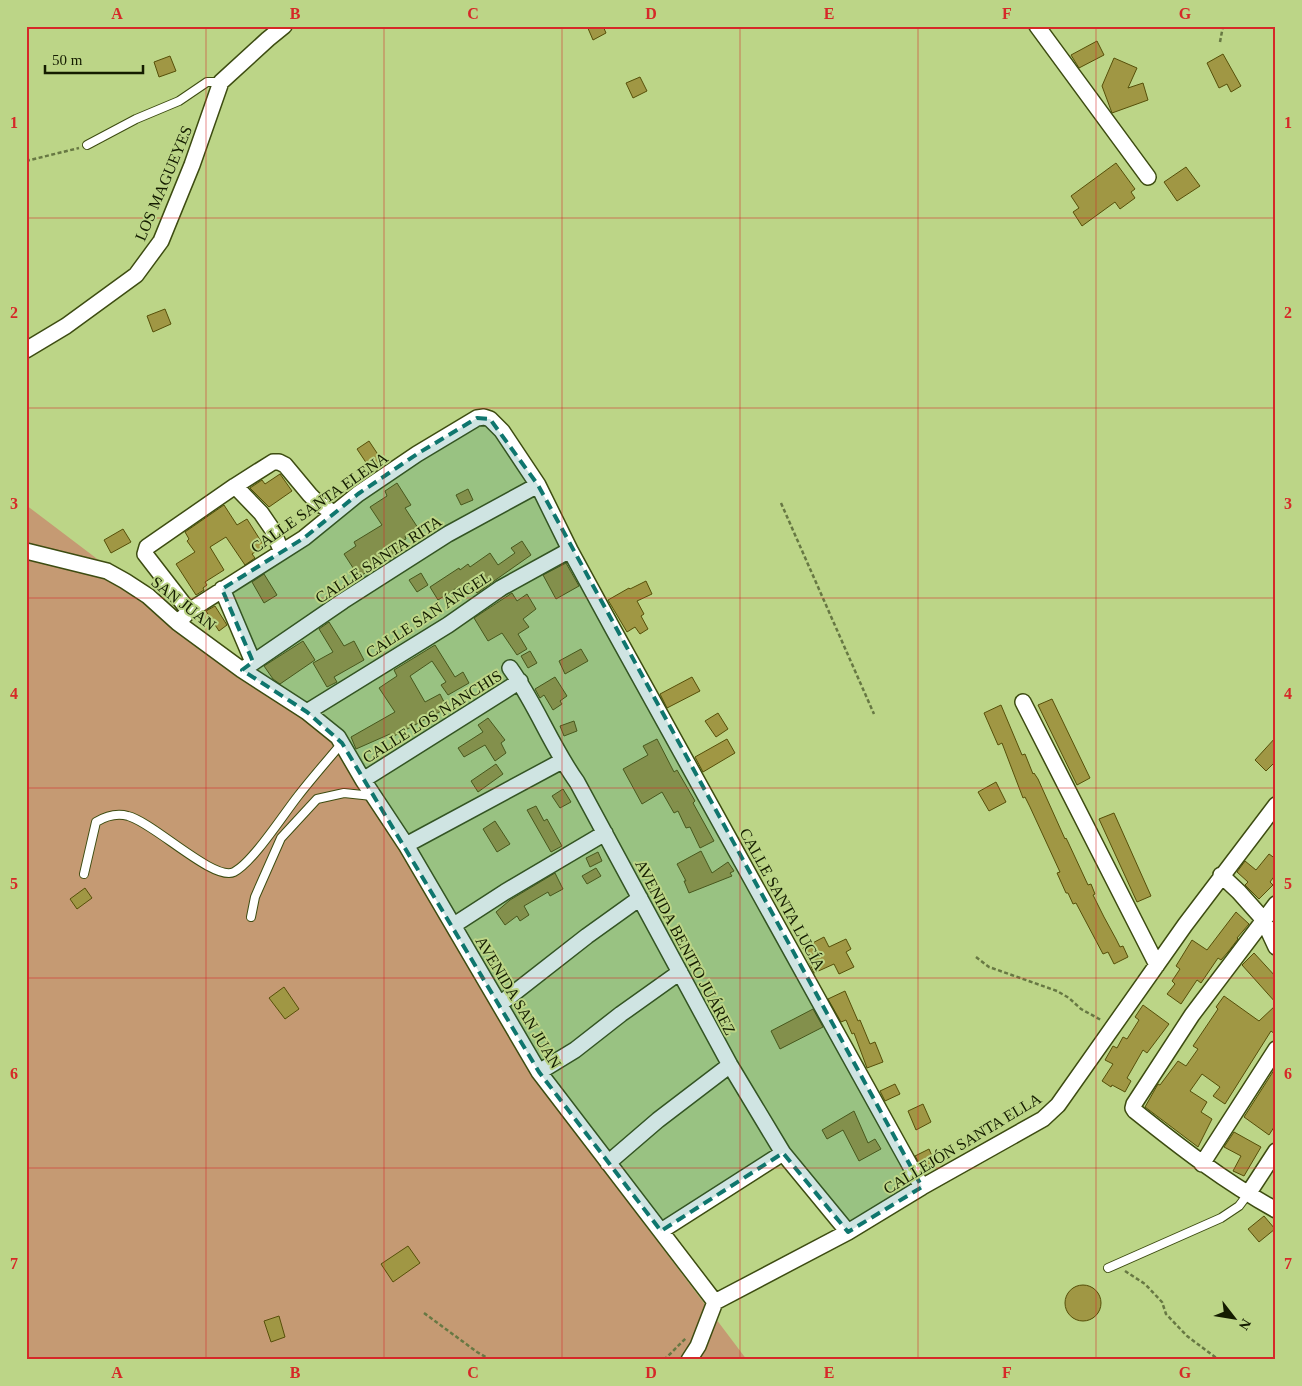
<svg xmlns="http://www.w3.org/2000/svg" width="1302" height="1386" font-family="Georgia,serif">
	<rect width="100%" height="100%" fill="#bcd587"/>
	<path fill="#c59a73" d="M26 505 323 730 599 1164 747 1360H26Z"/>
	<path fill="#a09744" stroke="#564f09" d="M587 26H603L606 33 593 40Z
		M1097 41 1104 55 1079 68 1071 55Z
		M1223 54 1241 86 1231 92 1227 84 1219 88 1207 63Z
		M170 56 176 71 159 77 154 62Z
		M1114 58 1137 68 1128 88 1143 83 1148 100 1112 113 1102 86Z
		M640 77 647 91 633 98 626 83Z
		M1116 163 1135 189 1131 192 1135 198 1120 209 1115 202 1082 226 1073 212 1079 208 1071 196Z
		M1186 167 1200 186 1177 201 1164 182Z
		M165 309 171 324 153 332 147 316Z
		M369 441 383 462 371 470 357 449Z
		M280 474 292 491 269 507 250 488 262 480 265 484Z
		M397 483 411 505 405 508 418 528 405 536 406 539 397 544 402 552 390 559 389 558 359 577 344 554 356 546 354 542 382 525 370 507 387 496 385 491Z
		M468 489 473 500 461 505 456 495Z
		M224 505 237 525 247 519 264 546 252 554 255 558 245 565 226 537 210 547 224 570 205 582 207 585 203 588 204 590 196 595 176 564 195 552 187 541 189 539 185 532Z
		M123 529 131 542 111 553 104 540Z
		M522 541 531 555 477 593 471 584 461 590 458 587 438 600 430 587 459 568 460 570 468 564 470 567 490 553 498 565 515 553 511 548Z
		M566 563 579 586 556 599 543 575Z
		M421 573 428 585 417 592 409 580Z
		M264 574 277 595 264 603 252 582Z
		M646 581 652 594 637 601 644 614 641 616 648 629 640 634 635 627 627 632 608 600 629 588 630 589Z
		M512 593 517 601 527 594 536 609 523 619 529 627 518 634 527 649 517 655 502 633 488 641 474 618Z
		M215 606 227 625 219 631 206 611Z
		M329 622 344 646 354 641 364 660 334 677 337 682 327 687 313 663 333 652 319 629Z
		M303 641 315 660 280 684 273 679 264 666Z
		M435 645 455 677 463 672 469 683 448 695 441 685 446 682 432 661 410 676 425 702 440 694 447 708 392 737 390 734 356 749 351 737 395 712 379 688 397 676 394 670Z
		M581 649 588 661 565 674 559 661Z
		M530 651 537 663 528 668 521 656Z
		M555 677 567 696 560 701 562 704 553 710 544 695 540 698 535 689Z
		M692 677 700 691 667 708 660 694Z
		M1052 699 1090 778 1077 785 1038 705Z
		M1001 705 1022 755 1025 754 1033 774 1034 773 1038 779 1065 839 1066 838 1068 842 1088 885 1091 884 1095 894 1093 895 1104 917 1116 939 1120 947 1123 946 1128 957 1114 964 1108 952 1103 954 1076 903 1073 904 1068 893H1066L1057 873 1060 872 1030 807 1025 797 1023 798 1002 743 998 745 984 713Z
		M718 713 728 729 716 737 705 721Z
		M488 718 505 740 501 743 506 753 495 761 485 745 464 757 458 748 483 732 478 725Z
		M574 721 577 731 564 736 560 726Z
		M1276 737V761L1266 771 1255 760Z
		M657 739 674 772 677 770 695 801 693 803 714 841 700 848 690 827 686 828 678 811 674 813 662 792 642 804 623 769 648 755 643 746Z
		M727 739 735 753 703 772 695 757Z
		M496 764 503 774 478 792 471 781Z
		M996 782 1006 802 989 811 978 792Z
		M563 789 571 802 560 808 552 796Z
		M536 806 544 821 547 819 562 846 551 852 527 810Z
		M1114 813 1151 896 1137 902 1099 819Z
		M495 821 510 844 497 852 483 829Z
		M701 851 712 873 728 862 734 871 730 873 732 876 689 893 684 881H686L677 864Z
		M598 852 602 861 590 867 586 858Z
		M1269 854 1276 859V874L1270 882 1273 885 1259 899 1245 885 1248 882 1237 872 1245 861 1256 870Z
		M596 868 601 876 587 884 582 876Z
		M555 873 563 889 550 896 548 892 524 906 529 915 520 921 517 916 505 925 496 912 510 900Z
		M85 888 92 898 77 909 70 899Z
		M1236 912 1249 924 1237 938 1238 939 1228 952 1221 960 1218 958 1201 983 1197 980 1181 1004 1167 994 1175 984 1172 981 1180 969 1176 966 1192 940 1207 950Z
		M824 937 829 947 846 939 851 949 846 952 854 967 839 974 834 964 814 973 803 948Z
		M1254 953 1276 977V1003L1242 965Z
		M284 987 299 1009 285 1019 269 998Z
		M845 991 858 1021 860 1020 870 1044 875 1042 883 1062 867 1068 854 1033 852 1034 846 1020 841 1022 828 999Z
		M1224 996 1259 1021 1276 1005V1035L1271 1031 1225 1104 1213 1096 1220 1087 1202 1074 1190 1091 1207 1102 1201 1112 1212 1119 1198 1147 1145 1107 1158 1084 1160 1085 1178 1061 1186 1066 1198 1049 1193 1046 1218 1009 1216 1007Z
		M1143 1005 1169 1024 1147 1053 1143 1050 1127 1078 1131 1081 1125 1092 1112 1085 1111 1087 1102 1081 1113 1064 1105 1060 1113 1046 1117 1048 1123 1037 1127 1039 1139 1020 1135 1017Z
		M813 1009 823 1027 780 1049 771 1031Z
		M1276 1067V1124L1269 1135 1244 1117Z
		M895 1084 900 1094 885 1101 880 1091Z
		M923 1104 931 1122 916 1130 908 1111Z
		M854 1111 868 1143 875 1139 881 1149 859 1161 843 1130 827 1139 822 1130Z
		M1234 1132 1261 1147 1244 1176 1233 1171 1241 1156 1224 1147Z
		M929 1149 935 1163 923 1169 915 1156Z
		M1264 1216 1275 1229 1259 1242 1248 1229Z
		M408 1246 420 1263 393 1282 381 1264Z
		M1065 1303a18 18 0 1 1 36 0a18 18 0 1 1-36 0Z
		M279 1316 285 1337 271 1342 264 1321Z"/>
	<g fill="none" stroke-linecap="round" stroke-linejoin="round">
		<defs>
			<path id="lane" d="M87 145 136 119 179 101 207 82H221
				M84 874 96 822C106 816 117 813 128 816 153 822 214 882 234 872 253 862 283 815 298 796 312 778 327 761 342 743
				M251 917 255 897 281 838 317 799 344 793 372 796
				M1108 1268 1221 1218 1239 1206 1248 1194"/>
			<path id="street" d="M1037 26 1148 177
				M26 350 66 326 136 275 161 241 192 165 221 82 268 39 284 26
				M235 486 261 513 272 529 282 552
				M26 551 107 571 125 581 148 596 178 623 242 670 307 712 338 737 363 780 406 845 539 1072 715 1302
				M222 589 253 662
				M189 611 145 554 147 547 235 486 273 462H279L285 465 310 495 318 503 334 513
				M178 623 189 611 304 538 358 494 417 454 477 418 484 417 490 419 502 431 538 485 570 550 613 629 922 1187
				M510 668C536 704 551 746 577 782L730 1065 783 1153 848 1232
				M242 670 343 601 448 534 538 485
				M1023 702 1157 965
				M307 712 448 625 501 588 570 550
				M363 780 520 681
				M406 845 562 761
				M1221 875 1239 892 1263 919 1276 947
				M1276 904 1192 1015 1134 1104 1133 1108 1135 1111C1180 1147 1225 1182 1276 1210
				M454 925 505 892 605 833
				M500 1004 587 936 640 898
				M539 1072 575 1050 621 1014 680 972
				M608 1163 658 1120 730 1065
				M1202 1164 1276 1049
				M1248 1194 1276 1151
				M661 1231 783 1153
				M715 1302 848 1232 922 1187 1043 1119 1058 1105 1185 925 1276 805
				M689 1360 698 1346 715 1302"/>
		</defs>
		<use href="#lane" stroke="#3d4c11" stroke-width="10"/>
		<use href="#street" stroke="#3d4c11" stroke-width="18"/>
		<path stroke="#677843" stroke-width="2.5" stroke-dasharray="4 2.5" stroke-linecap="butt" d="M1220 42 1223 26
			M26 161 79 148
			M781 503 874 714
			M976 957 989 967 1057 991 1069 998 1081 1009 1101 1020
			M1125 1271 1145 1284 1162 1302 1166 1314 1187 1336 1219 1360
			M424 1313 477 1352 491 1360
			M664 1360 686 1338"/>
		<use href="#lane" stroke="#fff" stroke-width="8"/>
		<use href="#street" stroke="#fff" stroke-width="15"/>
	</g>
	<path fill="#0f766e" fill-opacity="0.2" stroke="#0f766e" stroke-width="4" stroke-dasharray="10 6" stroke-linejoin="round" d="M477 418 490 419 538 485 922 1187 848 1232 783 1153 661 1231 539 1072 342 743 307 712 242 670 253 662 222 589 304 538 358 494 417 454Z"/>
	<path fill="none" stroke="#d62828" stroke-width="1" stroke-opacity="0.55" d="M206 26V1360M384 26V1360M562 26V1360M740 26V1360M918 26V1360M1096 26V1360M26 218H1276M26 408H1276M26 598H1276M26 788H1276M26 978H1276M26 1168H1276"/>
	<g text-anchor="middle" stroke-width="4" stroke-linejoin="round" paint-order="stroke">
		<g font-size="16" fill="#141c00" stroke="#bcd587">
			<text transform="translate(163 183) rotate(-67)" y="6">LOS MAGUEYES</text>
			<text transform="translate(319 502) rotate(-35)" y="6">CALLE SANTA ELENA</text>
			<text transform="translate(378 559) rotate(-33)" y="6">CALLE SANTA RITA</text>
			<text transform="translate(184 603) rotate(38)" y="6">SAN JUAN</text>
			<text transform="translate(428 614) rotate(-33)" y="6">CALLE SAN ÁNGEL</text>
			<text transform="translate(432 716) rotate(-32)" y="6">CALLE LOS NANCHIS</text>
			<text transform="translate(783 899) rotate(61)" y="6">CALLE SANTA LUCÍA</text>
			<text transform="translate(686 947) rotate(62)" y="6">AVENIDA BENITO JUÁREZ</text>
			<text transform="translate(519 1002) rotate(59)" y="6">AVENIDA SAN JUAN</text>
			<text transform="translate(962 1143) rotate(-31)" y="6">CALLEJÓN SANTA ELLA</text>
		</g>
	</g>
	<rect width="1302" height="1386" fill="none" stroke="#bcd587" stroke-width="55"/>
	<g transform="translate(1234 1318) rotate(121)" stroke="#bcd587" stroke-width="4" paint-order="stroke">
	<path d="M0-4L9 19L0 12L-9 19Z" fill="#141c00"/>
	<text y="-8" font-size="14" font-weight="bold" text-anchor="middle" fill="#141c00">N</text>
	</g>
	<path d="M45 65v8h98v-8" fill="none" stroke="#141c00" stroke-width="2.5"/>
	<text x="52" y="65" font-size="15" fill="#141c00" stroke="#bcd587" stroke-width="4" paint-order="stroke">50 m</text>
	<rect x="28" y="28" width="1246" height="1330" fill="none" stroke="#d62828" stroke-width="2"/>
	<g font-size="16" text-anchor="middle" font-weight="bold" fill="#d62828">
		<text x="117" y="19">A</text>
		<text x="295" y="19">B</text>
		<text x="473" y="19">C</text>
		<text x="651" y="19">D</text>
		<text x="829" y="19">E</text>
		<text x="1007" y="19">F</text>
		<text x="1185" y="19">G</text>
		<text x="14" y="128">1</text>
		<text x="1288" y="128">1</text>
		<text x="14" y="318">2</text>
		<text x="1288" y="318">2</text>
		<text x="14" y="509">3</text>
		<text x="1288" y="509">3</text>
		<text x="14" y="699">4</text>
		<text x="1288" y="699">4</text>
		<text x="14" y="889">5</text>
		<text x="1288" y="889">5</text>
		<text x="14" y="1079">6</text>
		<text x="1288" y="1079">6</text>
		<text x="14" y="1269">7</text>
		<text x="1288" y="1269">7</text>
		<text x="117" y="1378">A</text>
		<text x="295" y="1378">B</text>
		<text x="473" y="1378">C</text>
		<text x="651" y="1378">D</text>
		<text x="829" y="1378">E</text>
		<text x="1007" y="1378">F</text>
		<text x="1185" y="1378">G</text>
	</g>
</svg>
